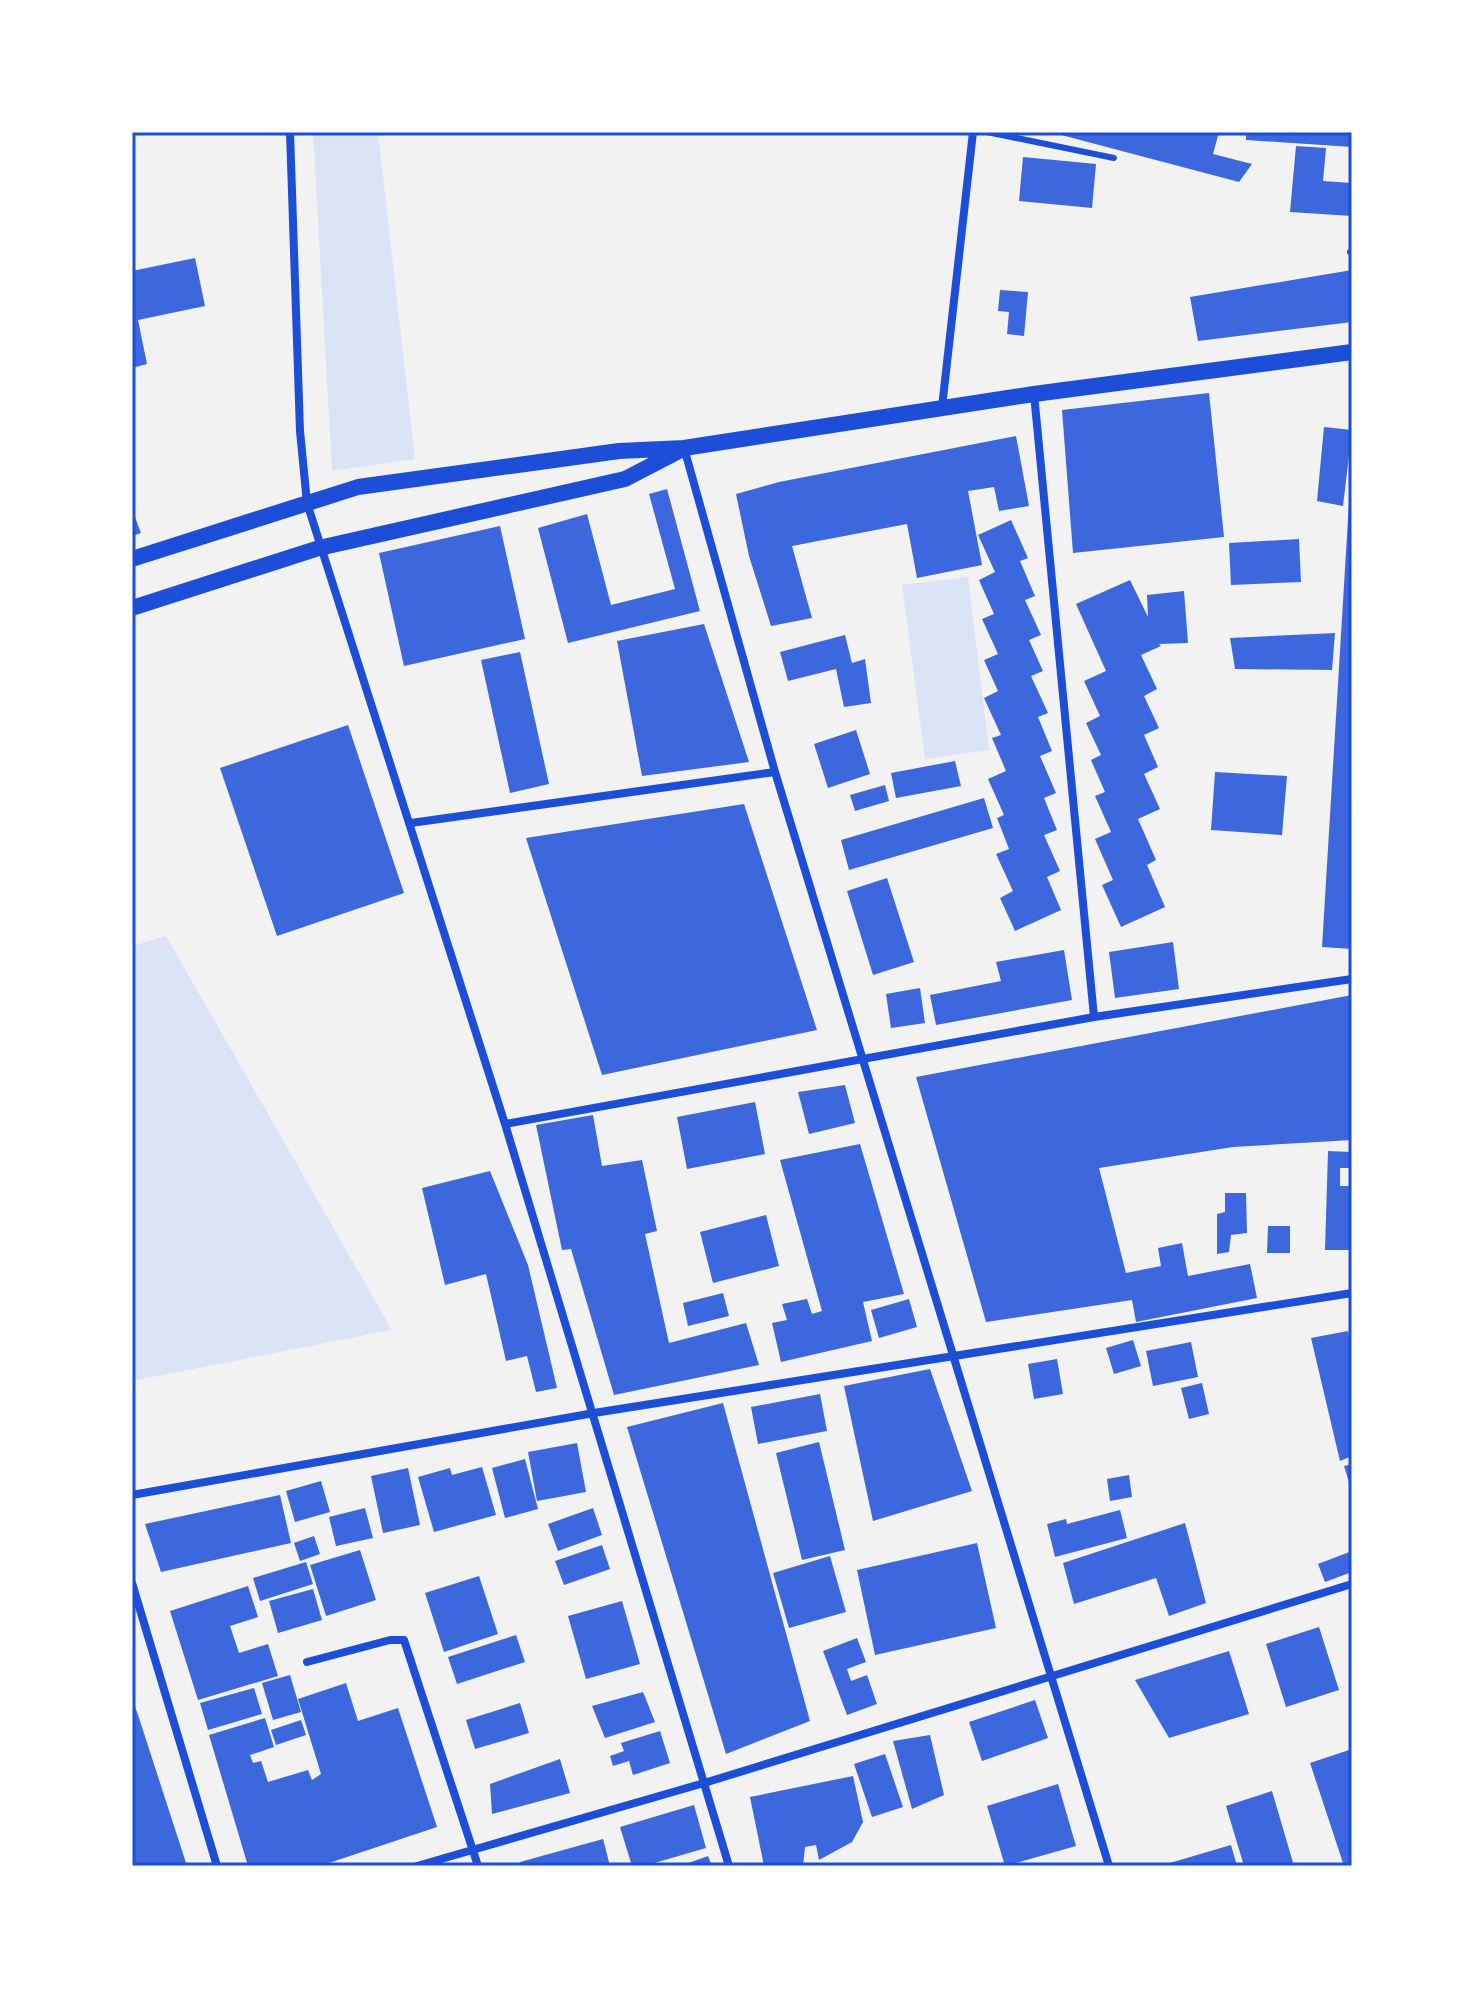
<svg xmlns="http://www.w3.org/2000/svg" width="1484" height="1998" font-family="'PT Sans',sans-serif">
	<rect width="100%" height="100%" fill="#f2f2f2"/>
	<path fill="#dbe4f7" d="M313 132H378L415 459 332 471Z
		M968 577 989 750 925 759 902 585Z
		M166 936 392 1330 132 1381V946Z"/>
	<path fill="#3d67dc" d="M1050 132H1219L1213 154 1252 164 1239 182Z
		M1246 132H1352V147L1246 140Z
		M1296 146 1326 148 1323 181 1352 183V216L1290 212Z
		M1023 157 1096 164 1092 208 1019 201Z
		M195 258 205 306 138 320 147 364 132 368V271Z
		M1352 270V322L1198 341 1190 297Z
		M1000 290 1028 292 1024 336 1007 334 1009 312 998 311Z
		M1209 393 1224 537 1073 553 1062 410Z
		M1324 427 1352 430 1343 506 1317 501Z
		M1016 436 1029 506 999 511 994 487 968 491 982 565 917 578 907 524 792 546 812 618 771 626 749 556 736 494 779 482Z
		M1350 486H1352V949L1322 947Z
		M667 489 700 611 568 643 538 528 587 514 611 605 675 589 649 494Z
		M132 509 141 533 132 536Z
		M1011 520 1028 558 1020 561 1035 596 1025 600 1041 635 1029 640 1043 671 1031 676 1048 713 1038 717 1052 751 1040 756 1056 793 1044 798 1057 830 1044 835 1060 871 1047 877 1061 910 1015 931 1000 898 1013 891 996 854 1009 849 997 818 1004 815 988 779 1006 771 992 738 1001 735 984 698 998 691 984 660 998 654 982 619 994 614 979 580 995 572 978 535Z
		M500 526 525 639 404 666 379 553Z
		M1299 539 1301 582 1231 585 1229 543Z
		M1130 580 1148 617 1147 595 1184 591 1188 643 1159 644 1161 646 1141 655 1157 689 1144 696 1159 728 1144 735 1158 767 1144 774 1160 809 1138 819 1156 860 1147 865 1165 907 1121 927 1102 885 1113 880 1095 839 1111 832 1095 796 1105 792 1091 760 1101 755 1086 723 1100 716 1084 681 1106 671 1076 604Z
		M704 624 749 762 642 776 617 641Z
		M1335 633 1332 670 1235 669 1230 638Z
		M845 635 852 663 865 659 871 703 844 707 836 669 788 681 780 652Z
		M520 652 549 784 510 793 481 660Z
		M348 725 404 893 277 936 220 768Z
		M856 730 870 774 828 788 814 744Z
		M955 761 961 786 896 798 891 773Z
		M1215 772 1287 776 1282 835 1211 830Z
		M885 785 889 801 855 811 850 795Z
		M984 798 993 828 849 870 841 840Z
		M744 804 817 1030 602 1075 526 838Z
		M887 878 914 962 873 975 847 891Z
		M1173 942 1179 989 1115 998 1109 952Z
		M1064 950 1072 1000 936 1025 930 995 1001 981 996 962Z
		M920 988 925 1023 891 1028 886 994Z
		M1352 995V1140L1233 1147 1099 1168 1126 1273 1161 1266 1158 1248 1182 1243 1188 1276 1250 1264 1257 1298 1136 1322 1132 1300 986 1322 916 1077Z
		M845 1085 855 1123 809 1134 798 1092Z
		M755 1102 765 1154 687 1169 677 1117Z
		M593 1115 602 1166 642 1160 657 1231 645 1234 669 1343 746 1323 759 1365 614 1395 571 1249 562 1250 536 1125Z
		M860 1144 904 1294 863 1302 872 1341 781 1362 772 1323 787 1320 782 1304 807 1299 812 1314 822 1311 780 1160Z
		M1328 1151 1352 1152V1168H1340V1186H1352V1250H1325Z
		M490 1171 528 1265 557 1388 536 1392 527 1356 506 1361 486 1274 445 1285 422 1188Z
		M1225 1193H1246L1247 1233 1231 1235 1229 1252 1217 1254V1214L1225 1212Z
		M766 1215 779 1266 713 1283 700 1232Z
		M1268 1226H1290V1253H1267Z
		M723 1293 729 1316 688 1326 683 1303Z
		M909 1299 917 1327 879 1338 871 1310Z
		M1348 1331 1352 1350V1456L1340 1461 1311 1338Z
		M1133 1340 1141 1366 1114 1374 1106 1348Z
		M1191 1342 1198 1377 1153 1386 1146 1351Z
		M1057 1359 1063 1394 1034 1399 1028 1364Z
		M930 1369 972 1491 873 1521 844 1386Z
		M1202 1383 1209 1414 1189 1419 1181 1388Z
		M820 1394 827 1431 758 1444 751 1407Z
		M723 1403 810 1721 726 1754 627 1427Z
		M819 1442 845 1550 802 1560 776 1453Z
		M577 1443 586 1492 537 1501 528 1452Z
		M525 1459 538 1509 505 1518 492 1468Z
		M1352 1464V1489H1351L1344 1466Z
		M482 1467 496 1515 434 1532 418 1477 450 1468 452 1475Z
		M408 1468 420 1525 383 1533 371 1476Z
		M1129 1475 1132 1497 1110 1501 1107 1479Z
		M321 1481 330 1512 295 1522 286 1491Z
		M280 1495 291 1543 161 1572 145 1524Z
		M365 1508 373 1538 336 1546 329 1517Z
		M593 1508 602 1535 558 1551 548 1524Z
		M1120 1510 1127 1538 1055 1557 1047 1524 1066 1519 1067 1524Z
		M1185 1523 1206 1603 1169 1616 1156 1578 1074 1604 1063 1563Z
		M314 1536 320 1554 300 1561 294 1543Z
		M977 1543 996 1628 875 1655 857 1570Z
		M602 1545 610 1569 564 1585 555 1561Z
		M360 1550 376 1600 326 1616 310 1565Z
		M1352 1551V1572L1325 1582 1318 1564Z
		M830 1556 846 1612 789 1628 773 1573Z
		M306 1562 313 1584 260 1601 253 1578Z
		M479 1576 498 1634 444 1652 425 1593Z
		M248 1586 258 1617 230 1626 239 1653 268 1644 278 1676 198 1700 170 1611Z
		M313 1589 322 1620 278 1633 269 1601Z
		M622 1601 640 1664 586 1679 568 1616Z
		M1319 1627 1339 1690 1286 1707 1266 1644Z
		M516 1635 525 1662 457 1684 448 1657Z
		M857 1638 866 1662 847 1669 851 1681 867 1675 877 1704 847 1715 823 1651Z
		M1229 1651 1249 1714 1169 1738 1135 1680Z
		M290 1675 301 1712 273 1720 262 1683Z
		M346 1683 358 1721 398 1708 437 1827 320 1866H248L209 1735 265 1718 274 1747 238 1759 250 1755 253 1763 261 1761 268 1782 308 1770 312 1780 321 1774 298 1699Z
		M254 1688 262 1714 208 1730 200 1703Z
		M643 1692 655 1722 605 1738 592 1706Z
		M132 1698 139 1718 187 1866H132Z
		M1035 1700 1048 1738 982 1761 969 1722Z
		M520 1703 529 1733 475 1749 466 1720Z
		M301 1720 306 1735 276 1745 271 1730Z
		M660 1731 670 1763 633 1775 629 1761 613 1766 610 1756 624 1751 621 1743Z
		M930 1735 944 1795 912 1809 893 1741Z
		M1352 1749V1866H1344L1310 1763Z
		M885 1754 903 1807 872 1817 854 1764Z
		M560 1759 570 1793 492 1814 490 1784Z
		M853 1776 863 1822 852 1842 819 1860 816 1845 805 1847 803 1866H764L750 1797Z
		M1058 1784 1076 1846 1005 1866 987 1806Z
		M1272 1791 1294 1866H1244L1226 1806Z
		M694 1805 706 1848 644 1866H632L620 1827Z
		M603 1839 610 1866H521L520 1862Z
		M1231 1845 1237 1866H1163V1865Z
		M708 1856 712 1866H680Z"/>
	<g fill="none" stroke-linecap="round" stroke-linejoin="round">
		<path stroke="#1d4ed8" stroke-width="6" d="M987 132 1114 158
			M1350 252 1352 253"/>
		<path stroke="#1d4ed8" stroke-width="8" d="M290 132 300 431 307 503 505 1124 729 1866
			M1034 394 1094 1017
			M942 407 973 132
			M684 448 775 772 1109 1866
			M411 823 775 772
			M505 1124 1094 1017 1352 979
			M132 1495 594 1413 1352 1293
			M132 1583 217 1866
			M307 1662 390 1640H404L478 1866
			M417 1866 704 1783 1352 1584"/>
		<path stroke="#1d4ed8" stroke-width="16" d="M132 559 358 487 619 451 684 448 1034 394 1352 352
			M132 608 319 548 625 479 679 451"/>
	</g>
	<rect width="1484" height="1998" fill="none" stroke="#ffffff" stroke-width="268"/>
	<rect x="134" y="134" width="1216" height="1730" fill="none" stroke="#1d4ed8" stroke-width="3"/>
</svg>
